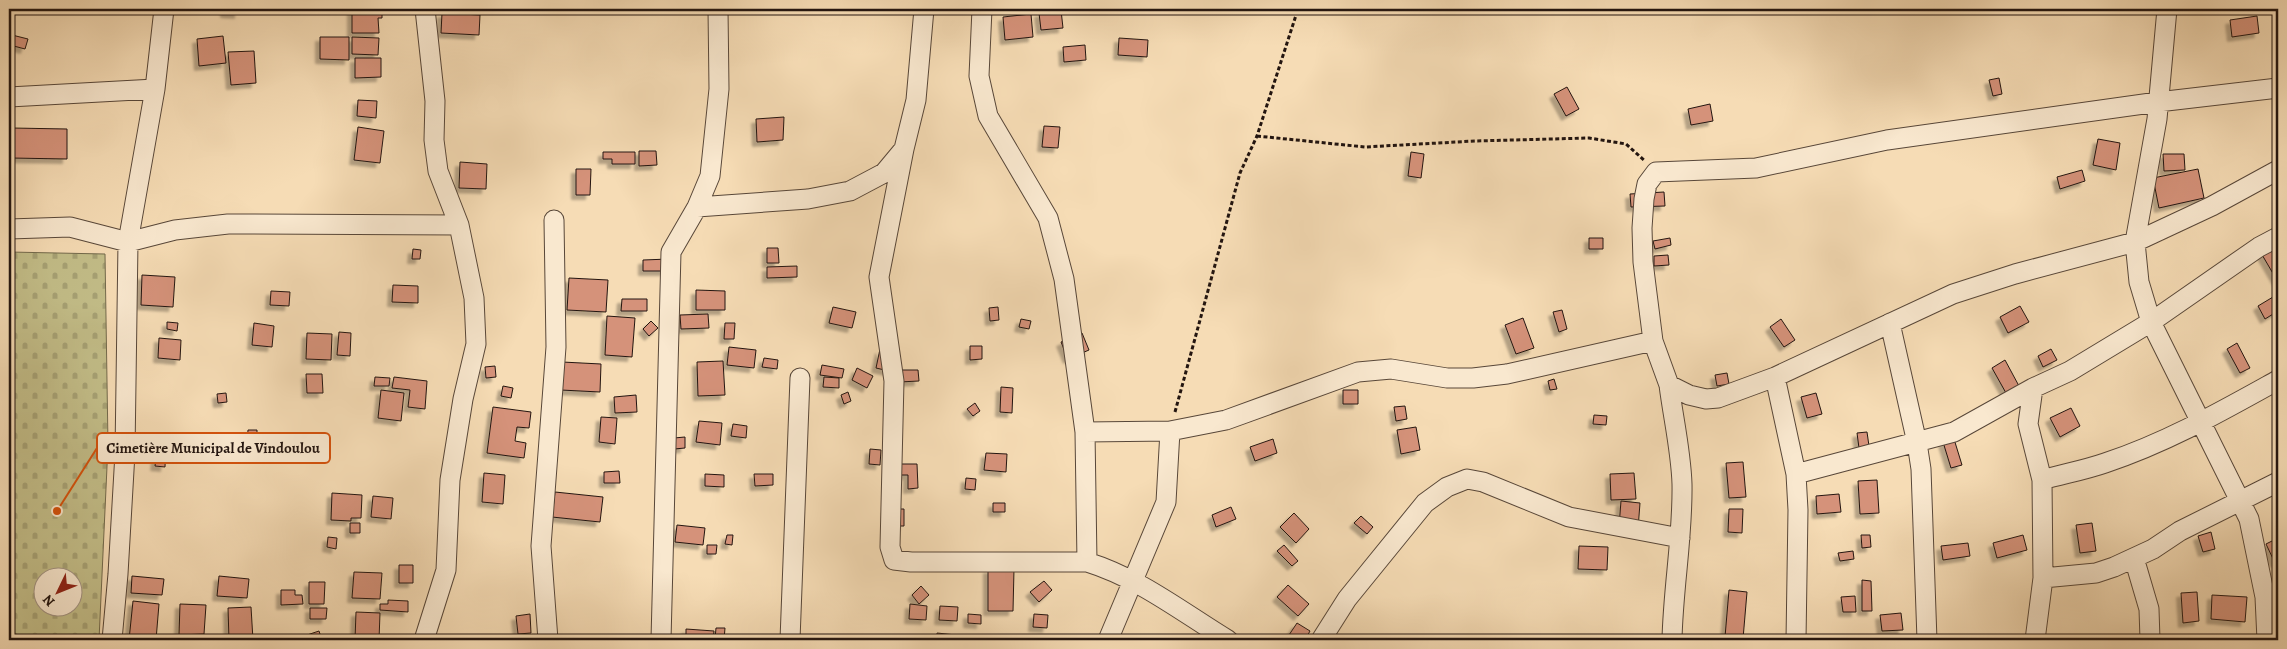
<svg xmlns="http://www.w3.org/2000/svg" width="2287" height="649" font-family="Alegreya,serif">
	<defs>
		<pattern id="cemetery-stones" width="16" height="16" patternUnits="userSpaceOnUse" patternTransform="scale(1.25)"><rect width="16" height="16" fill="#c3be89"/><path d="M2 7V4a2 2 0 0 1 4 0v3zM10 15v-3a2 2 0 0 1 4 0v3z" fill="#a7a275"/></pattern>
		<filter id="shadow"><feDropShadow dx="-4.5" dy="4.5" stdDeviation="1" flood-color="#0004"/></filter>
	</defs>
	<rect width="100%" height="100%" fill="#f6dcb5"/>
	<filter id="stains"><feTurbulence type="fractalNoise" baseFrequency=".004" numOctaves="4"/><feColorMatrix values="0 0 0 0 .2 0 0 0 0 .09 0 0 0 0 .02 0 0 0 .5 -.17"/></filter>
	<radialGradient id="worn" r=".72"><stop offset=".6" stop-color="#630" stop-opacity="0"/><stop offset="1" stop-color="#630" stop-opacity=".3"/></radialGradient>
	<path fill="url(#cemetery-stones)" stroke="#736a4c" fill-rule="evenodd" d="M9 252 105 254 108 445 99 640H9ZM42 576H72V606H42Z"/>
	<path fill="#d5927a" stroke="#231510" filter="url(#shadow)" d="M225 9H239V14L225 13Z
		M352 9H382V18H378L379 33H352Z
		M1061 10 1063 28 1041 30 1039 13Z
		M442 13 480 15 479 35 441 33Z
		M1031 14 1033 37 1005 40 1003 17Z
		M2257 16 2259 33 2232 37 2230 20Z
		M12 35 28 39 25 49 10 45Z
		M223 36 226 63 199 66 197 39Z
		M320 37H349V60L320 59Z
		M352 37 379 38 378 55 352 54Z
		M1119 38 1148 40 1147 57 1118 55Z
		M1085 45 1086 60 1064 62 1063 47Z
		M254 51 256 83 231 85 228 52Z
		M355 58H381V77L355 78Z
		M1999 78 2002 94 1993 96 1989 80Z
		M1567 87 1579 109 1566 116 1554 94Z
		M358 100 377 101 376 118 357 116Z
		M1710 104 1713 121 1691 125 1688 109Z
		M784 117 783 140 757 142 756 119Z
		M1044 126 1060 127 1058 148 1042 147Z
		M358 127 384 131 380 163 354 160Z
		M12 128 67 129V159L11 158Z
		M2098 139 2120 143 2116 170 2093 165Z
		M639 151H656L657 165 639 166Z
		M603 152H635V164H612V159H603Z
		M1411 152 1424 154 1421 178 1408 176Z
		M2163 154H2184L2185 170 2164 171Z
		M460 162 487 164 486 189 459 188Z
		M576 169H591L590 195H576Z
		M2198 169 2204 198 2159 208 2153 178Z
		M2082 170 2085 181 2060 189 2057 177Z
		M1664 192 1665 206 1631 207 1630 194Z
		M1589 238H1603V249H1589Z
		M1670 238 1671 245 1655 249 1653 241Z
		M2278 243V282L2261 253Z
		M767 248H778L779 263H767Z
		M413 249 421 250 420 259H412Z
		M1668 255 1669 265 1654 266V256Z
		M669 259V271H643V260Z
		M797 266V277L767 278V267Z
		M142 275 175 277 173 307 141 305Z
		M569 278 608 280 606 312 567 310Z
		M393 285 418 286V303L392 302Z
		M696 290 725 291V310H696Z
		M271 291 290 292 289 306 270 305Z
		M2278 294V311L2265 319 2258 306Z
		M622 299H647V311H621Z
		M2020 306 2029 322 2008 333 2000 317Z
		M833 307 856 312 852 328 829 323Z
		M998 307 999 320 990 321 989 308Z
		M1562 310 1567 329 1559 332 1553 312Z
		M708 314 709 328 681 329 680 315Z
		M607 316 635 318 632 357 605 355Z
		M1523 318 1534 348 1516 354 1505 325Z
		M1021 319 1031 321 1029 329 1019 327Z
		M1781 319 1795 340 1784 347 1770 327Z
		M651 321 658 328 649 336 643 329Z
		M167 322 178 323 177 331 167 329Z
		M254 323 274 326 272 347 252 345Z
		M725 323H735L734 339H724Z
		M339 332 351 333 350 356 337 355Z
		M307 333 332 334 331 360 306 359Z
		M1082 333 1089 350 1068 359 1061 342Z
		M159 338 181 340 180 360 158 358Z
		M2237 343 2250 368 2240 373 2227 349Z
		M970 346H982V359L970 360Z
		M729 347 756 350 754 368 727 365Z
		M880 349 889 371 876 368Z
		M2051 349 2057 360 2043 367 2038 356Z
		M764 358 778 360 777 369 762 367Z
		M2005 360 2019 386 2006 393 1992 368Z
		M723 361 725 395 698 396 697 362Z
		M562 362 601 364 600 392 561 390Z
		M822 365 844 369 842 378 820 375Z
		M495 366 496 377 486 378 485 367Z
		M857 368 873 376 867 388 852 380Z
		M899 370H918L919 381 899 382Z
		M1727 373 1729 384 1717 386 1715 375Z
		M306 374H322L323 393H307Z
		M375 377 390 378 389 386H374Z
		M394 377 427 381 425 409 408 407 410 390 392 388Z
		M824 377 839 378V388L823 387Z
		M1554 379 1557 389 1550 390 1548 381Z
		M503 386 513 388 511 398 501 396Z
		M1001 387 1013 388 1012 413 1000 412Z
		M381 390 404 393 401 421 378 418Z
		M1343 390H1358V404H1343Z
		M848 392 851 401 844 404 841 395Z
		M226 393 227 402 218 403 217 394Z
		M1816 393 1822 414 1807 418 1801 397Z
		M636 395 637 412 615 413 614 397Z
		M975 403 980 411 973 416 967 409Z
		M1405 406 1407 419 1396 421 1394 407Z
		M493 407 531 412 529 428 517 427 515 441 526 443 524 458 487 453Z
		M2071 408 2080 426 2060 437 2050 418Z
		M1594 415 1607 416 1606 425 1593 424Z
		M601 417 617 418 615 444 599 442Z
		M699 421 722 423 720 445 696 442Z
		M733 424 747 426 746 438 731 436Z
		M1416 427 1420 450 1401 454 1397 430Z
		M248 430H257V436H266V444H247Z
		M1867 432 1869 446 1859 448 1857 433Z
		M155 437 166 438 165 467 155 466 156 458 150 457 151 448 154 449Z
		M685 437V448L674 449V438Z
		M1273 439 1277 453 1255 461 1250 447Z
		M1954 439 1962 465 1951 468 1943 442Z
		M870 449 881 450 880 465 869 464Z
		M986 453 1007 454 1006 472 984 470Z
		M1743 462 1746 497 1729 498 1726 463Z
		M898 464H917L918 488 908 489V475H899Z
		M619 471 620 483H604V472Z
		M484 473 505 475 503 504 482 502Z
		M1634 473 1636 499 1611 500 1610 474Z
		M705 474 724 475V487L705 486Z
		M754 474H773V485L755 486Z
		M966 478 976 479 975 490 965 489Z
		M1877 480 1879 513 1860 514 1858 481Z
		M555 492 603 497 600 522 552 517Z
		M332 493 362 495 361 518H351V521L331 520Z
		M1839 494 1841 512 1817 514 1816 496Z
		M373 496 393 498 391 519 371 517Z
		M1621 501 1640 503 1638 529 1619 527Z
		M993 503H1005V512H993Z
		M1231 507 1236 519 1216 527 1212 515Z
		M887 509H904V526H887Z
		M1729 509H1743L1742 533 1728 532Z
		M1294 513 1309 529 1296 543 1280 527Z
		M1361 516 1373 527 1367 534 1354 523Z
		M350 523H360V533H350Z
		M2092 523 2096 551 2080 553 2076 525Z
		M677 525 705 528 703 545 675 542Z
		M2211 532 2215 549 2203 552 2198 536Z
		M727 535H733L732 545 725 544Z
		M1861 535H1870L1871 547 1862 548Z
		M2023 535 2027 550 1997 558 1993 543Z
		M328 537 337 538 336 549 327 547Z
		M2278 538V562L2275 563 2266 544Z
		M1968 543 1970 556 1943 560 1941 546Z
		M707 545H717L716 554H707Z
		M1284 545 1298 561 1292 566 1277 551Z
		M1579 546 1608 547 1607 570 1578 569Z
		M1853 551 1854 559 1840 561 1838 553Z
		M399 565H413V583H399Z
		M988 569H1014L1013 611H988Z
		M354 572 382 573 380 599 352 598Z
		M132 576 164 579 162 595 131 593Z
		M219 576 249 579 247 598 217 596Z
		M1862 580 1871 581 1872 611H1862Z
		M1044 581 1052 590 1039 602 1030 592Z
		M309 582H325L324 604H309Z
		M1288 585 1309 604 1298 616 1277 597Z
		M921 586 929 595 919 604 912 595Z
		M281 590H295V595H302L303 604 281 605Z
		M1729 590 1747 592 1743 639 1725 637Z
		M2197 592 2199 621 2183 623 2181 593Z
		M2212 595 2247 597 2245 622 2211 619Z
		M1855 596 1856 612H1843L1841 597Z
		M388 600 408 601V612L380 610V604H388Z
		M133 601 159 604 156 640H129Z
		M180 604 206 605 204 634 179 635Z
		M910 604 927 606 926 620 909 619Z
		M940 606 958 607 957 621 939 620Z
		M251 607 253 640H229L228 608Z
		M310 608H327L326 619H310Z
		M356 612 380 613 379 640H355Z
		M1901 613 1903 630 1882 631 1880 615Z
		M530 614 531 633 518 634 516 616Z
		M968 614 981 615V624L968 623Z
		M1034 614 1048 615 1047 628 1033 627Z
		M1297 623 1310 631 1305 640 1287 638Z
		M716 628H725L724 640 715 639Z
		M686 629 714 631 713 640H686Z
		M319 631 322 640H308L307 635Z
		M937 633 956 635 955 640H937Z"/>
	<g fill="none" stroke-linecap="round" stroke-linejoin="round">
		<defs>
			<path id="street" d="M982 9 979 76 988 116 1048 218 1064 279 1085 432 1087 562C1139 578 1182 612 1228 640
				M2167 9 2157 119 2135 242 2139 282 2151 322 2249 519 2265 597 2267 640
				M9 97 155 89
				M904 149 879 277 894 381 890 547 894 560 911 562H1087
				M697 207 808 199 850 191 884 173 904 149 916 100 924 9
				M9 229 70 227 128 242 175 230 228 224 459 225
				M1890 323 1917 443 1921 469 1927 640
				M1775 377 1796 474 1798 510 1796 640
				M1669 385 1653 341 1643 262 1642 228 1644 199 1647 184 1656 172 1756 168 1887 140 2158 102 2278 88
				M2033 388 2028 424 2042 480 2043 578 2035 640
				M1085 432 1170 431 1226 420 1358 372 1391 369 1447 378H1473L1507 374 1653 341
				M1796 474 1954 432 2033 388 2070 371 2151 322 2259 247 2278 237
				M2042 480C2063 474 2085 470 2105 463 2166 443 2222 411 2278 380
				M2134 558 2149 609 2150 640
				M2043 578 2096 573 2114 567 2153 549 2180 531 2278 482
				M112 640 118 574 125 453 128 242 155 89 164 9
				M424 640 446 570 450 480 463 399 476 344 474 298 459 225 438 171 434 140 435 101 425 9
				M548 640 541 546 556 347 554 220
				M661 640 671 252 697 207 710 176 719 89 718 9
				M790 640 800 378
				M1108 640 1166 502 1170 431
				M1321 640 1347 599 1425 503 1447 487 1467 479 1483 482 1569 517 1680 538
				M1672 640C1673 588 1683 536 1682 484 1681 451 1673 417 1669 385L1689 395 1706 399 1718 398 1775 377 1953 294 2015 274 2135 242 2212 206 2278 170"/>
		</defs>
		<use href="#street" stroke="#584739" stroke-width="21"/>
		<path stroke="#231510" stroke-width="3" stroke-dasharray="4 2.5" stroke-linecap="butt" d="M1257 136 1365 147 1475 141 1589 138 1626 144 1645 161
			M1175 412 1240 173 1257 136 1298 9"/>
		<use href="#street" stroke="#f9e8cf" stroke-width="19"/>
	</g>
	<path fill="none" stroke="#d4520c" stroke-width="2" d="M57 511L97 448"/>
	<circle fill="#d4520c" stroke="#f9e8cf" stroke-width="2" cx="57" cy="511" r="5"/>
	<rect fill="#f9e8cf" stroke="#d4520c" stroke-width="2" x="97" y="433" width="233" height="30" rx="5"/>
	<g font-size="15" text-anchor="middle" font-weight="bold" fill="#231510">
		<text x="213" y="453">Cimetière Municipal de Vindoulou</text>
	</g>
	<rect width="2287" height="649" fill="none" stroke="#f6dcb5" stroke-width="30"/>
	<rect x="10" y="10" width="2267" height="629" fill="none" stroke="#231510" stroke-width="2.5"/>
	<rect x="15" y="15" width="2257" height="619" fill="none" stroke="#231510"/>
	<g transform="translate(58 592) rotate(227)"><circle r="24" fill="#f9e8cf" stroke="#a39483"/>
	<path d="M0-4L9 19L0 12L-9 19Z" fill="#8f2418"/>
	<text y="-8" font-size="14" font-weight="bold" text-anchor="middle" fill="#231510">N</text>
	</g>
	<rect width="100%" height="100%" filter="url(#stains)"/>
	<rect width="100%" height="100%" fill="url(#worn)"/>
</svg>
